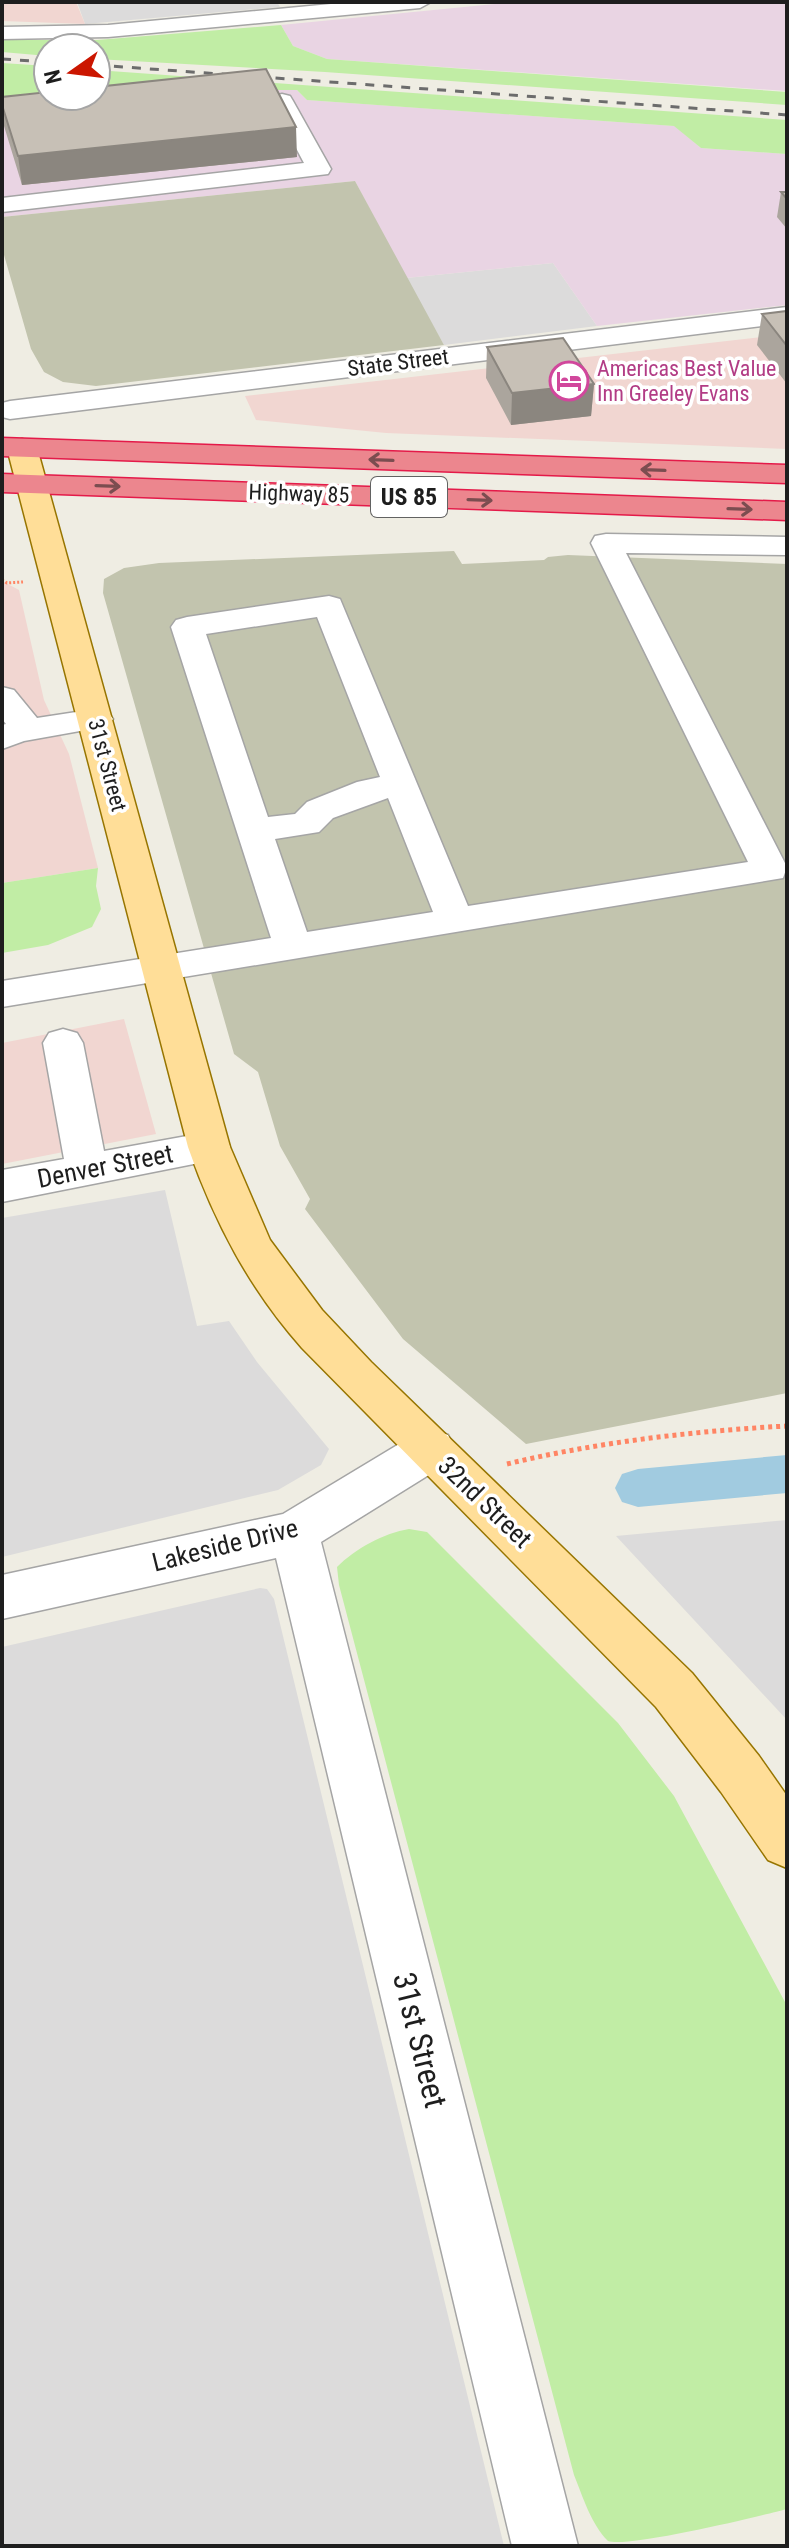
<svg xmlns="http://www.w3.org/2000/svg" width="789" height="2548" font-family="'Roboto Condensed',sans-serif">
	<rect width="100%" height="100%" fill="#efede3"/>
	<path fill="#dcdbdb" d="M77 2H277L280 7 85 24Z
		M553 263 597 326 444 345 406 278Z
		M165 1190 197 1326 229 1321 257 1362 329 1449 321 1465 278 1490 2 1557V1218Z
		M787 1520V1720L616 1536Z
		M260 1588 267 1589 274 1599 504 2546H2V1647Z"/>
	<path fill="#f1d6d1" d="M2 2H76L85 24 2 21Z
		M787 334V449L386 433 256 420 245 396Z
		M2 581 19 590 44 700 69 754 98 868 2 883Z
		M124 1019 156 1134 2 1164V1043Z"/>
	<path fill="#e9d4e3" d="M514 2H787V91L327 59 293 46 281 25Z
		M248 90H297L307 100 675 126 701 148 787 154V305L597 326 553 263 406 278 355 181 2 217V110Z"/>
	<path fill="#c2c4ae" d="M355 181 444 345 96 386 63 382 44 372 31 349 2 248V217Z
		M454 551 462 564 544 560 548 557 568 555 787 564V1393L526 1444 403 1339 305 1209 310 1199 280 1146 258 1072 234 1054 103 593 104 579 124 568 159 563Z"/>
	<path fill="#c1eda5" d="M281 25 293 46 327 59 787 92V105L325 72 96 59V48H48V56L2 52V40H97Z
		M2 63 48 66V96H96V70L787 120V154L701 148 674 126 307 100 297 90H248L2 110Z
		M98 868 96 886 101 909 92 927 48 945 2 953V883Z
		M409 1529 427 1532 618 1723 674 1796 785 2002 787 2509C757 2517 629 2548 608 2541 591 2524 583 2497 574 2475L339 1585 337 1567C355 1549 384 1533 409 1529Z"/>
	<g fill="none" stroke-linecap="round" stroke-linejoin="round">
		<path fill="#a1cbe0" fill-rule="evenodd" d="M787 1455V1493L638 1507 622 1502 615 1488 622 1474 638 1469Z"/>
		<defs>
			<path id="minor" d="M352 2H431L420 8 108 37 2 39V27L108 25Z
				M282 94 290 96 293 101 331 169 328 174 2 212V198L304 163 271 101 274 96Z
				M787 307V323L10 419 2 417V403L10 401Z
				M606 534 787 537V555L626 553 787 867 783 878 2 1007V981L271 938 171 627 176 620 187 617 329 596 340 599 468 906 748 862 591 543 595 536ZM317 617 380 777 357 782 307 802 295 814 268 817 206 634ZM388 798 433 912 307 932 275 839 319 832 333 818Z
				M2 687 14 690 37 718 96 709 108 712 113 719 108 726 24 741 2 749V725L6 724 2 719Z
				M63 1029 77 1033 83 1043 104 1151 209 1132 224 1136 230 1147 224 1158 2 1202V1170L64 1159 43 1043 49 1033Z
				M431 1429 448 1435 455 1449 448 1463 321 1542 578 2546H512L276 1558 2 1619V1575L283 1514 414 1435Z"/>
			<path id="major" d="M22 439 32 442 37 448 230 1147 270 1240 322 1310 371 1362 692 1673 759 1756 787 1796V1868L768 1860 721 1792 656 1707 302 1348C249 1288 215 1223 188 1147L7 448 12 442Z"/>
			<path id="highway" d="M2 438 787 465V483L2 456Z
				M2 474 787 502V520L2 492Z"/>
		</defs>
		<use href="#minor" stroke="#a5a5a5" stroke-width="3"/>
		<use href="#major" stroke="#977500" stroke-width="3"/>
		<use href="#highway" stroke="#e41a49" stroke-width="3"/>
		<path stroke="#ff8564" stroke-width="3" stroke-dasharray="2 2" stroke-linecap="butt" d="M2 580 7 583 23 582"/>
		<path stroke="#ff8564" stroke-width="5" stroke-dasharray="4 4" stroke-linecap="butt" d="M507 1464C598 1442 694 1431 787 1426"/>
		<use href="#minor" fill="#fff" fill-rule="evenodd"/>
		<use href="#major" fill="#ffde98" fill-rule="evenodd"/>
		<use href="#highway" fill="#ec868e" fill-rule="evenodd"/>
		<path stroke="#6c6c6c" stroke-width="3" stroke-dasharray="9 9" stroke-linecap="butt" d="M2 59 48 62
			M96 65 787 115"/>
	</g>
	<path fill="#aba59d" d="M2 97 297 157 22 185 4 126 2 114Z
		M781 192H787V229L777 217Z
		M787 311V384L757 345 762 314Z
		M487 347 594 384 591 416 511 425 486 378Z"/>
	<path fill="#8b867f" d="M296 127 297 157 22 185 18 156Z
		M594 384 591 416 511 425 512 393Z"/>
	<path fill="#c7c0b6" stroke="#8b867f" stroke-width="2" d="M266 69 296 127 18 156 2 105V97L48 92V96H96V87Z
		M781 192H787V199Z
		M787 311V346L762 314Z
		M563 338 594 384 512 393 487 347Z"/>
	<defs><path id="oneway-shaft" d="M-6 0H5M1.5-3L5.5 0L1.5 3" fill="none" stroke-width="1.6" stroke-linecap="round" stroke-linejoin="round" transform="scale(2)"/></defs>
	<g stroke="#7b4d50">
		<use href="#oneway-shaft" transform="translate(381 460) rotate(-178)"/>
		<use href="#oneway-shaft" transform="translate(653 470) rotate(-178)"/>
		<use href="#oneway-shaft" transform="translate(108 486) rotate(2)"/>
		<use href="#oneway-shaft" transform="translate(480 500) rotate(2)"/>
		<use href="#oneway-shaft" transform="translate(740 509) rotate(2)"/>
	</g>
	<defs>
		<symbol id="hotel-ring" viewBox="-11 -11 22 22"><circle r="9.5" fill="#fff" stroke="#d1479c" stroke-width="1.5"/><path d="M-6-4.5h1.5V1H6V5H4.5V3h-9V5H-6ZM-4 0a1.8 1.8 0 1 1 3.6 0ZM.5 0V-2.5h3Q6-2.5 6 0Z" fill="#d1479c"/></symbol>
	</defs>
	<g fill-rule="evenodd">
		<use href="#hotel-ring" x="547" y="359" width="44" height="44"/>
	</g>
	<g text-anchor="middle" stroke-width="7" stroke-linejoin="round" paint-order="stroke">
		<g font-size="22" fill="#1e1e1e" stroke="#fff">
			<text transform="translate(398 362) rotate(-7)" y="8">State Street</text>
			<text transform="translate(299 493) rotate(2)" y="8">Highway 85</text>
			<text transform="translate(108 765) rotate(75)" y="8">31st Street</text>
		</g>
		<g font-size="22" fill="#b23c85" stroke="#fff" text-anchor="start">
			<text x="597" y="376">Americas Best Value<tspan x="597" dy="25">Inn Greeley Evans</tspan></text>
		</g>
		<rect fill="#fff" stroke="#626262" stroke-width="2" x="371" y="477" width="76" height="40" rx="6"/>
		<g font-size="24" font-weight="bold" fill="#1e1e1e">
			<text x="409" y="505">US 85</text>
		</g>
		<g font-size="26" fill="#1e1e1e" stroke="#fff">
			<text transform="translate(105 1166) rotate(-11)" y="9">Denver Street</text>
			<text transform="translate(485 1502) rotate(44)" y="9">32nd Street</text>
			<text transform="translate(225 1545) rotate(-14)" y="9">Lakeside Drive</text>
		</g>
		<g font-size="32" fill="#1e1e1e" stroke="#fff">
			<text transform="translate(420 2040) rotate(76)" y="11">31st Street</text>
		</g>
	</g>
	<rect width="789" height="2548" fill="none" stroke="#1e1e1e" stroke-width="8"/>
	<g transform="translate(72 72) rotate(256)"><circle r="38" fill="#ffffff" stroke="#a5a5a5" stroke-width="2"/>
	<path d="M0-6L14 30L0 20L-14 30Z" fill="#cb1600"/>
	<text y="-12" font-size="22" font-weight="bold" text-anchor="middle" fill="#1e1e1e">N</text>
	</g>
</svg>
